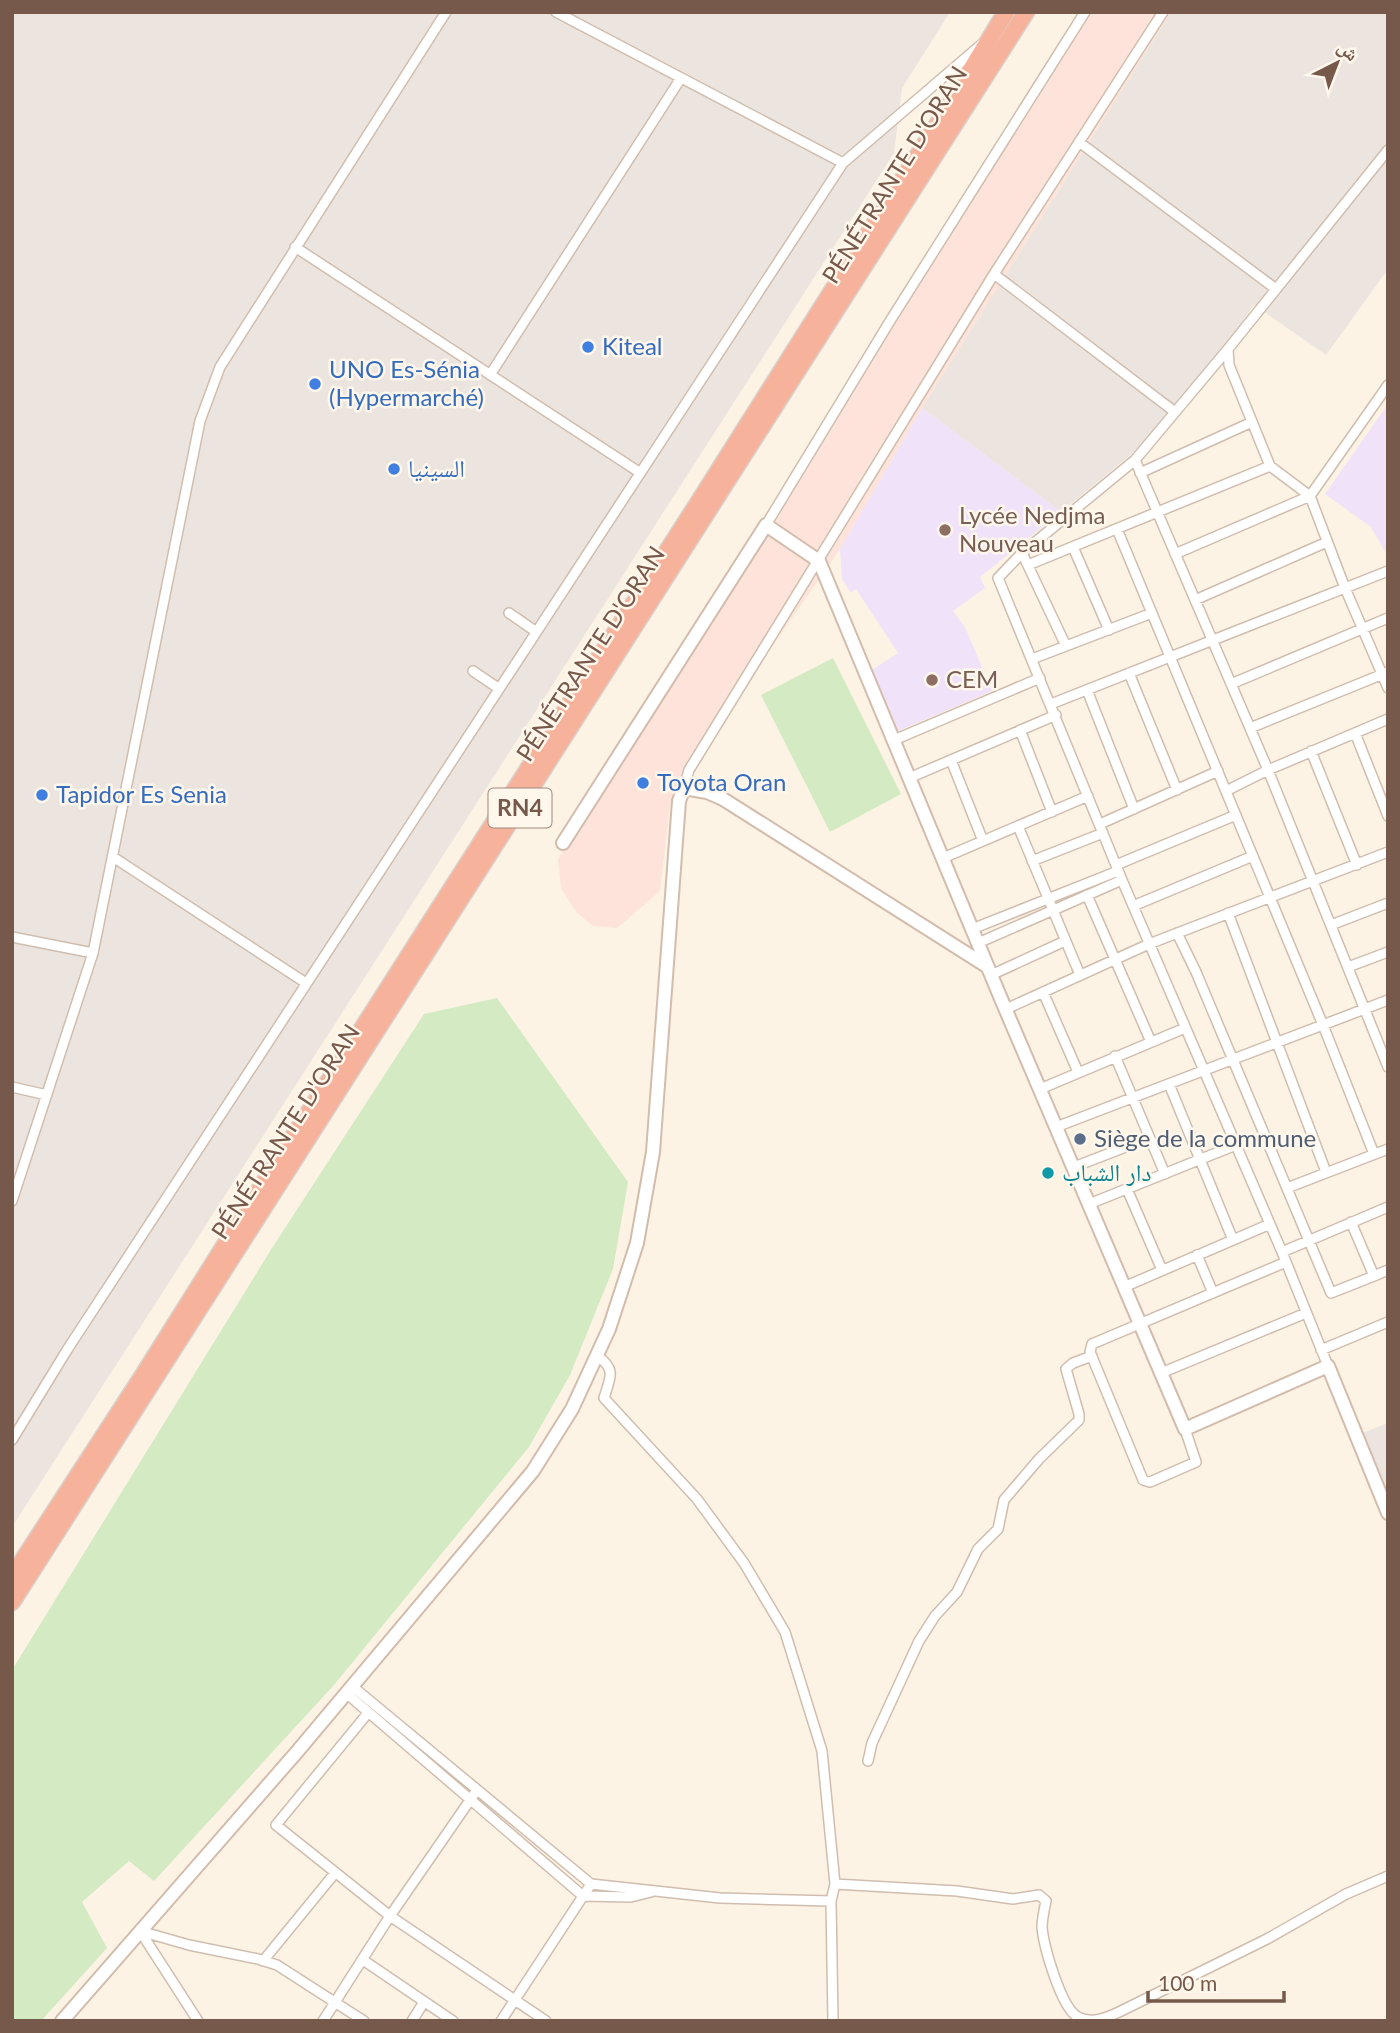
<svg xmlns="http://www.w3.org/2000/svg" width="1400" height="2033" font-family="Lato,'Noto Naskh Arabic',sans-serif">
	<rect width="100%" height="100%" fill="#fcf3e5"/>
	<path fill="#fde3d9" d="M1079 12H1171L922 408 840 549 683 774 670 805 660 891 617 928 593 926 576 912 561 888 558 859Z"/>
	<path fill="#ece5df" d="M12 12H950L902 88 894 153 12 1527Z
		M1171 12H1388V269L1326 355 1254 305 1175 418 1061 512 922 408Z
		M1388 1423V1525L1355 1436Z"/>
	<path fill="#f0e2f9" d="M1388 404V557L1371 527 1325 494Z
		M922 408 1061 512 980 577 985 588 953 611 965 627 992 691 898 731 872 670 898 653 856 589 851 593 842 579 840 549Z"/>
	<path fill="#d4eac3" d="M833 658 901 794 830 832 761 695Z
		M497 998 628 1182 613 1269 570 1375 529 1447 334 1685 154 1881 129 1861 82 1902 107 1948 41 2021H12V1670L272 1248 424 1014Z"/>
	<g fill="none" stroke-linecap="round" stroke-linejoin="round">
		<defs>
			<path id="street" d="M556 12 843 163
				M1079 142 1276 289
				M295 247 639 472
				M994 274 1175 412
				M1228 349 1229 365 1270 466 1310 496 1345 588 1388 688
				M490 375 681 78
				M1135 460 1268 770 1388 1067
				M1140 473 1252 422
				M766 525 890 321 1085 12
				M1117 529 1323 1025 1374 1154
				M1073 547 1109 630
				M1022 553 1066 646
				M1175 554 1310 496 1388 385
				M1028 565 1270 466
				M1195 600 1327 542
				M509 613 535 631
				M1032 659 1152 613
				M473 671 498 688
				M1129 673 1177 790
				M1231 684 1388 618
				M1087 690 1134 809
				M1051 704 1388 571
				M1250 728 1388 672
				M1020 730 1052 812
				M1355 733 1388 816
				M894 740 1040 678
				M1311 751 1357 865
				M951 760 983 841
				M909 778 1056 715
				M684 788 689 770 994 274 1163 12
				M1226 791 1268 770 1388 719
				M1100 824 1218 771
				M1018 826 1080 975
				M113 857 306 983
				M943 858 1088 796
				M1032 861 1103 833
				M1116 865 1236 815
				M1087 895 1151 1042
				M1133 906 1253 856
				M1228 913 1326 1172
				M1331 925 1388 903
				M972 929 1118 871
				M1177 933 1196 972 1331 1293 1374 1276
				M12 937 93 953
				M978 943 1122 880
				M1348 967 1388 952
				M991 975 1065 941
				M1043 992 1078 1072
				M1006 1009 1149 944 1388 852
				M1115 1056 1165 1174
				M1169 1084 1233 1240
				M12 1087 47 1095
				M1040 1089 1185 1028
				M1056 1127 1388 1000
				M1074 1167 1149 1138
				M1287 1188 1388 1149
				M1127 1189 1162 1270
				M12 1201 93 953 200 421 220 367 446 12
				M1089 1204 1236 1145
				M1351 1222 1374 1276 1388 1270
				M1282 1252 1388 1207
				M1197 1255 1213 1293
				M1124 1287 1270 1224
				M1321 1350 1388 1322
				M597 1356C617 1369 610 1378 604 1398L697 1499 744 1563 785 1632 822 1751 835 1884 831 1901
				M1328 1366 1282 1252 1122 880 998 578 1022 553 1135 460 1228 349 1388 150
				M1161 1373 1306 1313
				M1185 1429 1196 1462 1150 1482 1143 1480 1090 1352 1092 1344 1286 1262
				M12 1440 67 1350 843 163 982 44
				M352 1686 591 1884 720 1898 831 1901 833 2021
				M346 1693 583 1896 631 1897 651 1892
				M368 1713 276 1825 390 1916 546 2021
				M868 1761 872 1743 919 1641 935 1616 957 1592 978 1549 998 1529 1004 1500 1039 1459 1079 1420V1414L1066 1369 1073 1363 1092 1356
				M835 1884 957 1891 1013 1899 1039 1895 1046 1901C1044 1910 1042 1919 1042 1928 1044 1947 1061 2008 1078 2017 1092 2024 1106 2018 1119 2012L1267 1939 1346 1894 1388 1876
				M140 1931 189 1945 258 1959 277 1965 364 2021
				M140 1931 198 2021
				M363 1960 453 2021
				M263 1961 335 1873
				M323 2021 390 1916 477 1790
				M412 2021 424 2002
				M501 2021 591 1884"/>
			<path id="secondary" d="M563 843 766 525 819 561 999 994 1185 1429 1328 1366 1388 1513
				M62 2021 296 1753 533 1471 572 1409 609 1329 637 1243 653 1152 679 801 684 788 707 792 723 799 988 967"/>
			<path id="highway" d="M12 1577 144 1374 272 1170 700 500 941 119 1006 12
				M12 1602 1026 12"/>
		</defs>
		<use href="#street" stroke="#d0bdae" stroke-width="12"/>
		<use href="#secondary" stroke="#d3bcac" stroke-width="16"/>
		<use href="#highway" stroke="#d9d1cc" stroke-width="19"/>
		<use href="#street" stroke="#fff" stroke-width="9"/>
		<use href="#secondary" stroke="#fff" stroke-width="12"/>
		<use href="#highway" stroke="#f7b29c" stroke-width="16"/>
	</g>
	<g fill="#3f7fe0" stroke="#fff7ec" stroke-width="2.5">
		<circle cx="588" cy="347" r="7"/>
		<circle cx="315" cy="384" r="7"/>
		<circle cx="394" cy="469" r="7"/>
		<circle cx="643" cy="783" r="7"/>
		<circle cx="42" cy="795" r="7"/>
	</g>
	<g fill="#8d6e63" stroke="#fff7ec" stroke-width="2.5">
		<circle cx="945" cy="530" r="7"/>
		<circle cx="932" cy="680" r="7"/>
	</g>
	<circle fill="#5c6f8a" stroke="#fff7ec" stroke-width="2.5" cx="1080" cy="1139" r="7"/>
	<circle fill="#0f9aa8" stroke="#fff7ec" stroke-width="2.5" cx="1048" cy="1173" r="7"/>
	<g text-anchor="middle" stroke-width="5" stroke-linejoin="round" paint-order="stroke">
		<rect fill="#fff7ec" stroke="#9f887b" stroke-width="2" x="488.5" y="788.5" width="63" height="39" rx="5"/>
		<g font-size="23" font-weight="bold" fill="#76594a">
			<text x="520" y="816">RN4</text>
		</g>
		<g font-size="24" fill="#76594a" stroke="#fff7ec">
			<text transform="translate(895 175) rotate(-58)" y="8">PÉNÉTRANTE D'ORAN</text>
			<text transform="translate(591 654) rotate(-57)" y="8">PÉNÉTRANTE D'ORAN</text>
			<text transform="translate(286 1132) rotate(-57)" y="8">PÉNÉTRANTE D'ORAN</text>
		</g>
		<g font-size="24" fill="#366cbe" stroke="#fff7ec" text-anchor="start">
			<text x="602" y="355">Kiteal</text>
			<text x="329" y="378">UNO Es-Sénia<tspan x="329" dy="28">(Hypermarché)</tspan></text>
			<text x="408" y="477">السينيا</text>
			<text x="657" y="791">Toyota Oran</text>
			<text x="56" y="803">Tapidor Es Senia</text>
		</g>
		<g font-size="24" fill="#785e54" stroke="#fff7ec" text-anchor="start">
			<text x="959" y="524">Lycée Nedjma<tspan x="959" dy="28">Nouveau</tspan></text>
			<text x="946" y="688">CEM</text>
		</g>
		<g font-size="24" fill="#4e5e75" stroke="#fff7ec" text-anchor="start">
			<text x="1094" y="1147">Siège de la commune</text>
		</g>
		<g font-size="24" fill="#0d838f" stroke="#fff7ec" text-anchor="start">
			<text x="1062" y="1181">دار الشباب</text>
		</g>
	</g>
	<rect width="1400" height="2033" fill="none" stroke="#76594a" stroke-width="28"/>
	<g transform="translate(1337 63) rotate(42)" stroke="#fff7ec" stroke-width="5" paint-order="stroke">
	<path d="M0-5L12 26L0 18L-12 26Z" fill="#76594a"/>
	<text y="-10" font-size="19" font-weight="bold" text-anchor="middle" fill="#76594a">ش</text>
	</g>
	<path d="M1148 1991v10h136v-10" fill="none" stroke="#76594a" stroke-width="3.5"/>
	<text x="1158" y="1991" font-size="21" fill="#76594a" stroke="#fff7ec" stroke-width="5" paint-order="stroke">100 m</text>
</svg>
